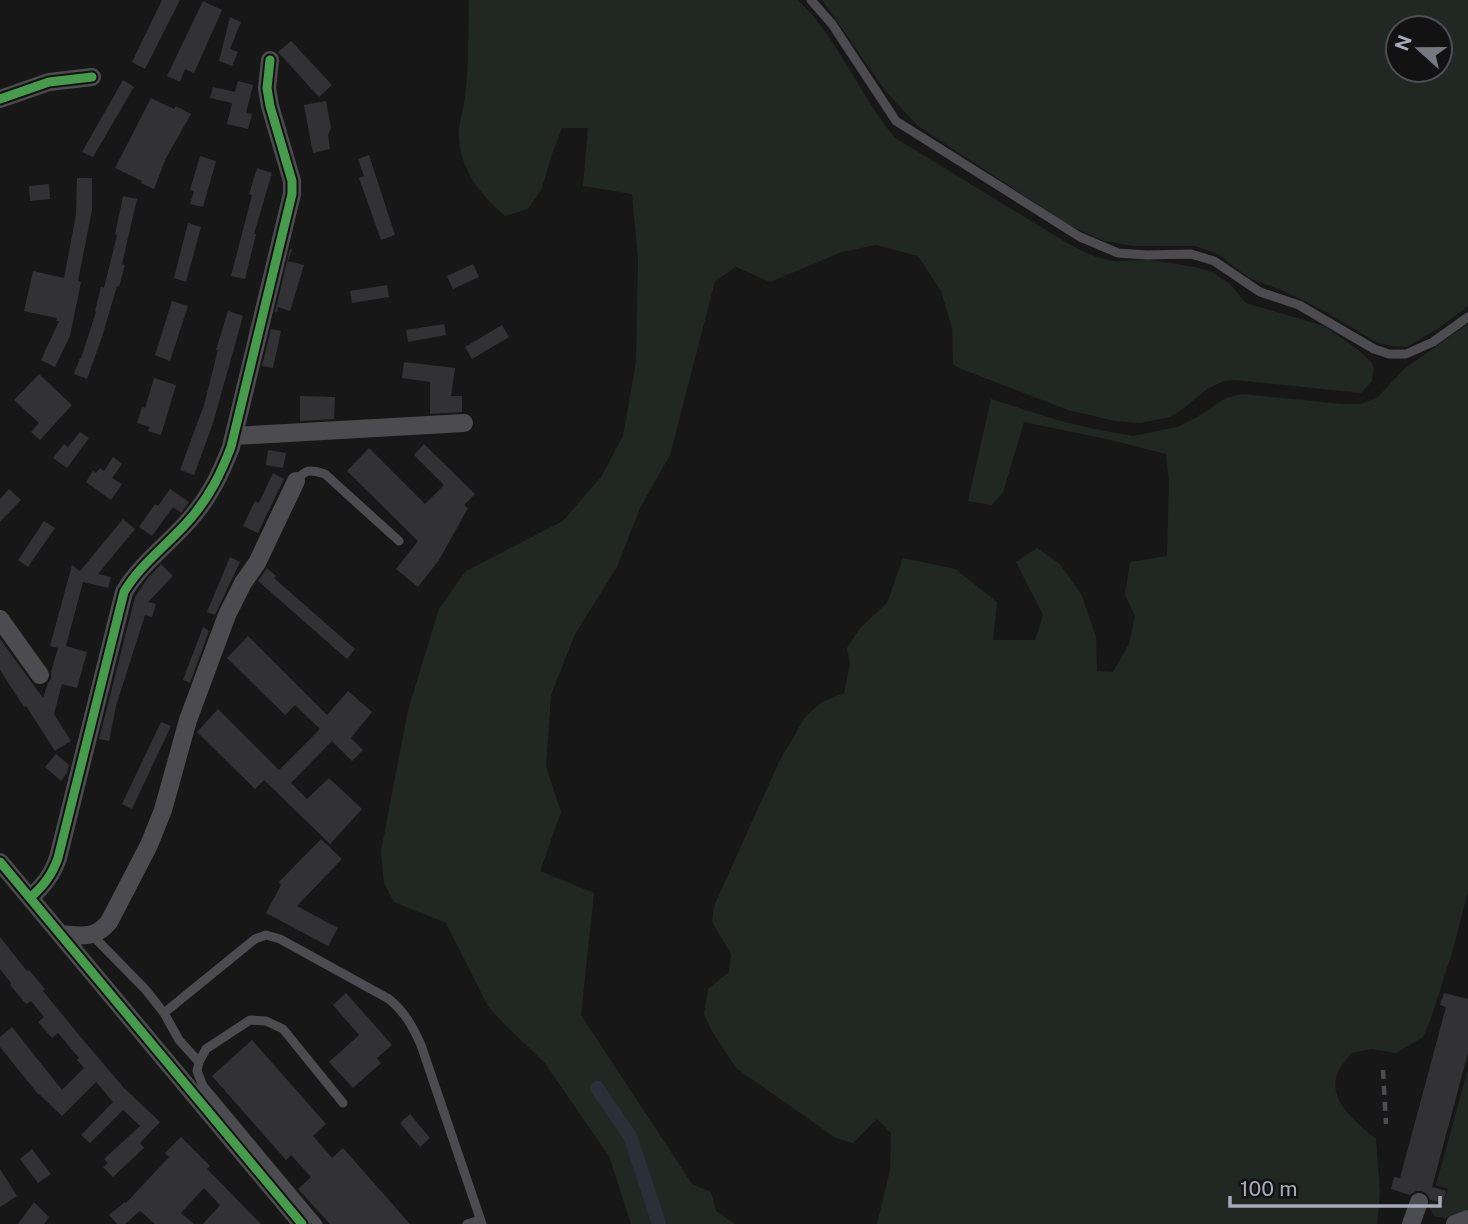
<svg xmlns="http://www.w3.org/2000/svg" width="1468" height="1224" font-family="'Public Sans',sans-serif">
	<rect width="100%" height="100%" fill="#171718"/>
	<path fill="#212824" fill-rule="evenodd" d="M469 0H798C839 39 859 95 895 138L1067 243 1093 256 1112 261 1151 260 1195 267 1213 272 1230 284 1246 303 1324 326 1356 348 1371 362 1374 368 1372 381 1361 393 1235 380 1224 381 1207 389 1184 408 1170 417 1140 423 1115 421 1068 410 959 368 953 364 952 328 941 291 918 256 876 245 842 252 770 282 736 267 715 281 670 455 640 508 617 567 575 634 551 695 546 766 561 812 540 871 594 893 581 1015 692 1184 711 1192 716 1211 735 1224H631L609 1156 544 1062 503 1023 488 1006 446 923 394 902 384 883 381 851 408 710 439 609 466 571 563 521 601 477 623 436 636 362 638 259 632 194 583 186 588 128H562L551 157 542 188 528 209 505 216C479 193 457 166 459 129 460 118 464 108 465 97 469 65 468 32 469 0Z
		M822 0H1468V306L1439 328 1407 347 1391 346 1378 343 1317 307 1281 290 1249 278 1218 254 1195 246H1134L1104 241 1069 225 918 126 887 93ZM1398 28H1440V70H1398Z
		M1468 324V892L1452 953 1431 1018 1423 1037 1396 1053 1371 1049 1351 1053C1347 1059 1341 1065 1338 1072 1326 1100 1357 1123 1376 1139L1380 1193 1377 1224H877L890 1170 891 1133 877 1119 853 1143 836 1138 736 1068 712 1031 704 1014 708 989 729 972 731 954 712 922 714 906 779 762 805 717 822 702 844 693 850 664 847 648 860 628 887 603 903 558 955 569 997 602 993 640H1035L1043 615 1016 562 1037 548 1060 564 1082 596 1096 637 1097 671 1113 672 1129 644 1135 616 1125 595 1130 562 1167 556 1169 482 1166 454 1111 440 1024 422 1003 492 992 505 968 501 991 399 1064 422 1104 431 1133 436 1177 427 1197 417 1226 398 1243 394 1342 404H1361L1378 397 1404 369Z
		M1468 1069V1213L1445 1218 1434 1216 1430 1209 1429 1202 1443 1205 1448 1189 1436 1185Z"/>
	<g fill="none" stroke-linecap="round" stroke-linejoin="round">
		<path stroke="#2b2f38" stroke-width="14" d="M597 1088 630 1136 659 1224"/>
	</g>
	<path fill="#323234" d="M162 0H180L145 69 132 62Z
		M203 1 222 10 194 73 185 69 180 82 167 76Z
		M230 17 241 22 230 49 238 52 232 66 219 61Z
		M291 41 332 85 319 97 278 52Z
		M123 80 134 87 93 157 82 152Z
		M238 81 253 85 246 113 252 114 248 129 227 124 232 103 210 98 213 87 235 92Z
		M151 98 174 109 176 106 191 114 166 158 154 189 141 183 142 181 115 168Z
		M326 101 331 128 328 135 330 149 313 153 304 105Z
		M369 155 395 235 381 240 359 178 364 176 358 159Z
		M200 156 216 161 203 207 190 204 194 191 190 190Z
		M257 168 272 173 254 234H256L245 279 231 276 252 195 249 194Z
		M77 178H92V210L78 281 81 282 70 336 55 367 41 360 59 321H56L57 318 24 311 33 271 64 278 76 215Z
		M49 184 50 199 30 201 29 186Z
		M123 196 137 199 122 264 125 265 119 287 117 286 102 337 87 379 74 374 80 358H81L96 312 95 311 101 287 104 288 117 235 115 234Z
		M188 223 201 227 186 282 174 278Z
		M290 249 292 250 288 261 304 265 290 311 278 307 277 312H275Z
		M473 264 479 277 453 289 447 276Z
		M387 285 389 297 352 303 350 291Z
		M172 301 188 306 170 361 155 355Z
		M228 311 243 316 213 423 194 475 180 470 204 405 218 350H216Z
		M444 324 446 335 408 342 406 330Z
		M502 325 509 337 472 359 465 347Z
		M271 329 281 331 273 368 262 366Z
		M404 362 455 368 451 396H462V412L430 414V382L402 378Z
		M39 374 72 405 40 440 31 432 39 423 14 400Z
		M154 378 176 385 161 435 148 431 150 427 137 423 142 407 145 408Z
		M300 396 335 397 334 419 300 421Z
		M80 432 89 438 67 468 53 458 64 444 68 447Z
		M424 444 475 494 464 505 468 508 439 560 418 587 396 569 418 541 347 471 369 448 425 504 444 485 414 455Z
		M268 450 286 453 283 468 266 465Z
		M113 457 122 464 112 478 122 484 111 500 86 482 93 471 96 473 100 468 104 471Z
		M273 473 284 479 258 533 243 526 255 501 259 503Z
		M9 489 21 500 0 522V499Z
		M170 489 189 502 181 513 173 507 152 536 139 527 155 504 158 506Z
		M123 519 135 529 98 574 111 577 108 588 83 582 66 646 87 652 77 688 62 684 54 714 71 741 55 751 26 706 24 707 0 670V639L43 698 48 683 51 679V672L58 648 50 646 72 565 80 571Z
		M44 521 55 528 28 567 18 560Z
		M230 557 240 562 215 615 207 612Z
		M161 564 173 576 148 602 156 604 152 617 145 615 116 706 109 741 99 739 135 597 147 579Z
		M267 568 276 576 274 578 355 649 347 659 258 581Z
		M203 627 209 631 190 683 183 680Z
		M248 636 327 715 348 691 372 712 351 738 363 750 352 761 332 741 291 783 307 799 329 778 362 809 330 844 264 780 255 789 197 732 218 709 279 770 320 729 295 705 285 715 227 658Z
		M161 722 171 726 132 809 122 804Z
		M56 754 69 765 67 773 61 781 45 767Z
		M321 839 342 859 297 906 338 928 328 946 266 913 281 885 279 882Z
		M0 937 27 971 29 970 45 989 43 991 79 1035 124 1088 160 1122 140 1143 144 1148 113 1177 103 1167 108 1163 104 1159 140 1126 123 1110 90 1143 81 1135 113 1102 96 1082 62 1116 39 1094H38L0 1047V1037L12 1027 62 1090 84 1068 77 1060 79 1058 58 1033 52 1038 38 1022 44 1017 31 1001 26 1004 10 985 11 983 0 969Z
		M346 993 392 1045 377 1058 381 1063 353 1088 329 1062 359 1035 333 1005Z
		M1444 993 1468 999V1053L1432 1187 1446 1191 1443 1203 1430 1200 1427 1194 1422 1191H1416L1410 1195 1391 1189 1394 1177 1400 1178 1446 1007 1440 1005Z
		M252 1040 326 1124 313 1136 332 1158 343 1148 410 1224H330L298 1189 311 1177 291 1155 286 1160 212 1076Z
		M410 1114 430 1138 420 1147 400 1123Z
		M181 1137 210 1166 207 1169 261 1224H203L220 1205 204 1188 181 1213 194 1224H155L140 1211 125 1224H117L109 1215 125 1202 126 1203 169 1157 165 1153Z
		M32 1149 51 1174 38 1183 20 1159Z
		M0 1169 17 1196 0 1207Z
		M34 1202 49 1217 44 1224H18Z"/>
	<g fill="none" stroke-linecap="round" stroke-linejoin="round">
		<path stroke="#4c4c50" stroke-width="9" d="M811 0 832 24 896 121 1080 237 1118 253 1147 255 1191 254 1214 261 1260 292 1299 305 1374 349 1389 354H1406L1433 342 1468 317
			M296 481C305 469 311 469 325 474L399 541
			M92 935 145 989 164 1013 179 1040 199 1062
			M164 1013 255 939 266 935 280 939 389 999C405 1012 413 1027 421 1045L482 1224
			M318 1224 203 1086 197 1071 199 1062 206 1049 250 1020 266 1021 283 1029 343 1103
			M467 1224 480 1220"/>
		<path stroke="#4c4c50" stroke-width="18" d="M0 99 49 82 92 77
			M234 436 464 423
			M0 619 40 675
			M0 862C101 983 201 1104 302 1224
			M31 897C44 885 52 875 58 858L124 592C141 563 170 543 191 518 210 496 221 473 231 447L292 194V181L270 106 267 88 270 60
			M61 934C82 936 95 939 109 922L149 845 163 810 188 720 227 615 243 583 257 563 296 481
			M1411 1224 1419 1202
			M1455 1224 1468 1219"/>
		<path stroke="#4d4d51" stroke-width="4.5" stroke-dasharray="9 7" stroke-linecap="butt" d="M1383 1070 1386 1124"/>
		<defs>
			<path id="cycleway" d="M0 99 49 82 92 77
				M0 862C101 983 201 1104 302 1224
				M31 897C44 885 52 875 58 858L124 592C141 563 170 543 191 518 210 496 221 473 231 447L292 194V181L270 106 267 88 270 60"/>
		</defs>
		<use href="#cycleway" stroke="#121213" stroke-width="13"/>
		<use href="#cycleway" stroke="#469c4c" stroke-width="9"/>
	</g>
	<g transform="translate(1419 49) rotate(291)"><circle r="33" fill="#121213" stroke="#4e4f55" stroke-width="2"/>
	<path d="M0-5L12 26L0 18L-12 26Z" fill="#76777f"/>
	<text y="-10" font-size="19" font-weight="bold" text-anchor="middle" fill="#a9aab7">N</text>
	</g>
	<path d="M1230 1196v10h210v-10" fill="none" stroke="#a9aab7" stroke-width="3.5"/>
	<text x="1240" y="1196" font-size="21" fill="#a9aab7" stroke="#121213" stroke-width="5" paint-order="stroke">100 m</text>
</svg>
